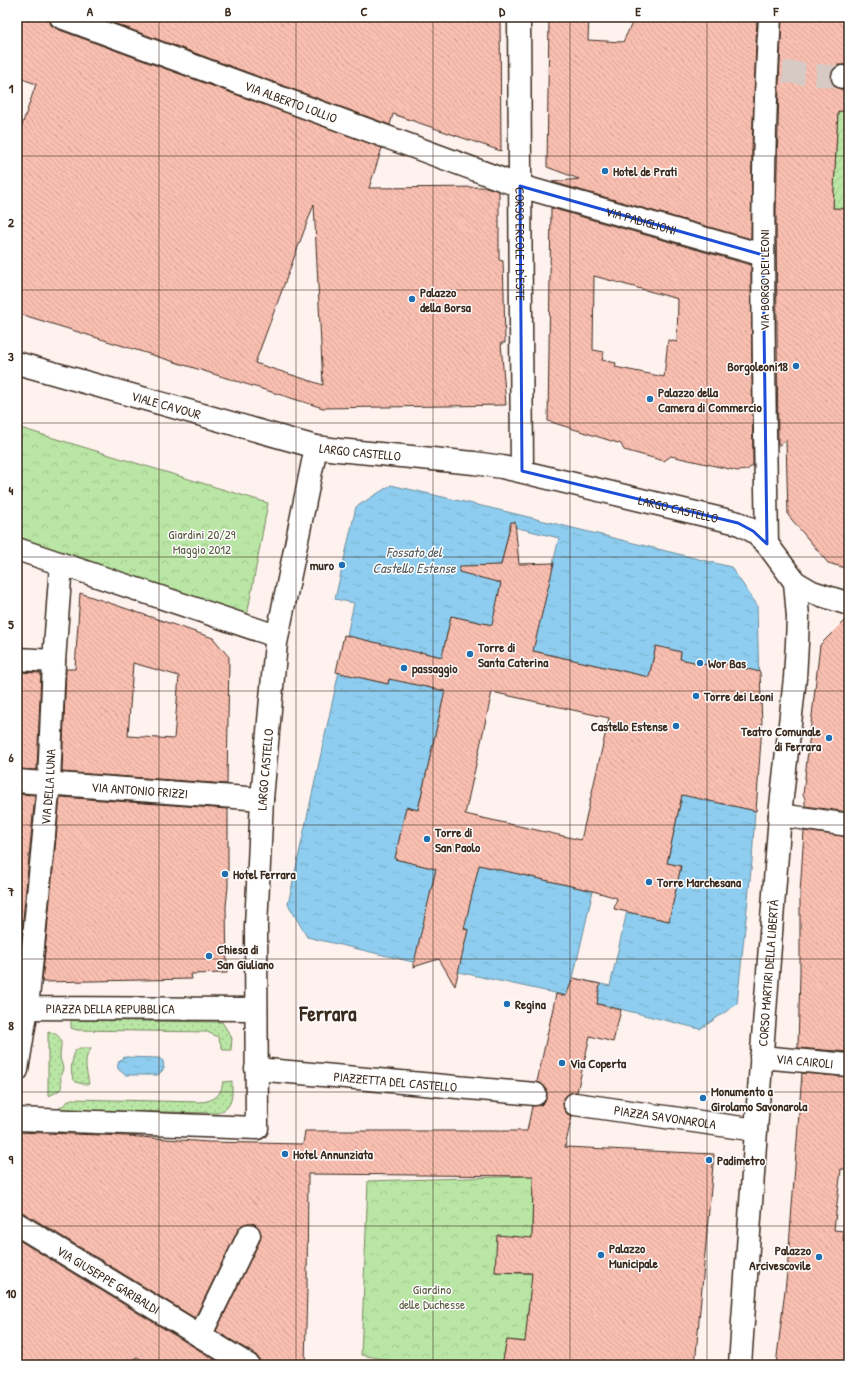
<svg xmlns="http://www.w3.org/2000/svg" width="866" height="1382" font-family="'Patrick Hand',sans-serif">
	<defs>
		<pattern id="grass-dots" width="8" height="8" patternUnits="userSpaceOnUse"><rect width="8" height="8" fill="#b9e6a4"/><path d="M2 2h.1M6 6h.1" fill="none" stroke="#a0c58d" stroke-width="1.8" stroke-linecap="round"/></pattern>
		<pattern id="forest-crowns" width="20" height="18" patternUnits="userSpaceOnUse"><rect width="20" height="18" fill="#b9e6a4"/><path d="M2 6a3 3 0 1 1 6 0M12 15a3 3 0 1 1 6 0" fill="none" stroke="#a0c58d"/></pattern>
		<pattern id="garden-furrows" width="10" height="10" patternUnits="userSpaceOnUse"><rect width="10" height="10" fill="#b9e6a4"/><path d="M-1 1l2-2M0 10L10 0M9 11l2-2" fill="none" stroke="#a0c58d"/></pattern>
		<pattern id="water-ripples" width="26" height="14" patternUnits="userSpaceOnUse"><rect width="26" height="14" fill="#8ecdef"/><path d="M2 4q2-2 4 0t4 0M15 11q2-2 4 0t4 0" fill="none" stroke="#7bb0cc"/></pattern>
		<pattern id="building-back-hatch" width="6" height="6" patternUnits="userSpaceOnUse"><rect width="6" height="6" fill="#f9bfb1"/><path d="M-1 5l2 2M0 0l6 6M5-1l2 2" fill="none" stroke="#d6a498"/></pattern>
	</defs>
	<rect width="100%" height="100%" fill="#fef2ef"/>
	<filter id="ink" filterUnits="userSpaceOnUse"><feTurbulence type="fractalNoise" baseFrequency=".025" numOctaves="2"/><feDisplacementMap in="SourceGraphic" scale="8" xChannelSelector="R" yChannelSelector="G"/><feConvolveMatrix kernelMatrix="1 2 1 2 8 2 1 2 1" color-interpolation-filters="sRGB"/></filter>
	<g filter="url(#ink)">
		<path fill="url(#grass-dots)" stroke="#7a8861" d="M71 1020 222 1022 232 1038 231 1050H223L218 1037 207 1032 77 1030 71 1028Z
			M48 1031C65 1037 61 1041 60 1056 60 1061 63 1065 63 1069 55 1085 72 1087 48 1096Z
			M80 1048H92C82 1058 87 1072 89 1084 85 1084 80 1084 76 1082 68 1075 72 1058 76 1050Z
			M232 1081C232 1096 234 1108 217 1113L57 1110 71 1099 200 1102C214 1101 221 1096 223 1082Z"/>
		<path fill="url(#forest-crowns)" stroke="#7a8861" d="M17 427 268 503 247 616 17 537Z
			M533 1176 532 1238 496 1272 554 1275 530 1294 527 1317 543 1319 542 1343 507 1340 502 1365H417L361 1355 368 1181Z"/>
		<path fill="url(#garden-furrows)" stroke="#7a8861" d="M838 111 849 112V209L833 208Z"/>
		<path fill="url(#water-ripples)" stroke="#6d8c9b" fill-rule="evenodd" d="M391 485 512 513 731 567 757 605 760 724 752 861 737 1004 700 1029 568 996 449 970 447 952 462 955 468 929 451 926 417 963 307 937 288 904 354 603 335 599 356 507ZM510 526 559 538 546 593 497 581ZM495 610 533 651 649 677 656 646 681 652 680 659 721 668 722 663 744 668 682 795 667 863 681 866 669 921 627 911 610 986 573 978 593 891 479 865 430 894 436 869 395 859 406 808 418 810 445 691 413 684 421 652 442 657 451 616 492 625ZM397 648 388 684 353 676 359 650Z
			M125 1057 159 1058 163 1061 164 1069 158 1075H125L118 1069C117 1063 119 1059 125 1057Z"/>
		<path fill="url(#building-back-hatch)" stroke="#3b2a1e" fill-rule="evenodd" d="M17 17H49L51 25 57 29 382 148 369 188 486 187 499 191V260L503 261 504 293 505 343H501L506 405 323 408 17 313V140L36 84 17 77ZM314 204 323 385 255 363Z
			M97 17H500L501 151 393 114 390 125Z
			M549 17H589L588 40 623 42 635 17H757L752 148 751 239 552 182 579 179 547 167Z
			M782 17H849V65H838L833 69 831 75V82L835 87 841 89 849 90V112L838 111 833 208 849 209V569L828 563 788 515 786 440 778 446 776 214 779 83Z
			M551 208 751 265 753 465 747 470 738 471 671 456 664 461 624 450 621 444 548 421ZM594 276 678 299 677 342 668 340 664 377 615 367 616 363 602 360 604 352 593 350Z
			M511 522H515L519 564 554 563 533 651 649 677 656 646 681 652 680 659 721 668 722 663 760 672 762 725 756 811 682 795 667 863 681 866 669 921 614 909 617 898 593 891 479 865 464 929 468 930 455 986 439 959 413 967 436 869 395 859 406 807 418 810 445 691 389 679 388 684 336 672 344 635 420 653V652L442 657 451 616 492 625 501 583 459 572 460 566 501 565ZM492 692 609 718 581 840 465 814Z
			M80 593 213 638 229 657 227 784 62 772 66 669H75ZM133 663 179 676 174 739 128 736Z
			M849 616V812L805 806V798L803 795 820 645Z
			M17 672 41 673 37 770 17 769Z
			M17 794 35 795 17 982Z
			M60 797 228 809V887L226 906 227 973 191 974 192 979 42 982Z
			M804 831 849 837V1052L798 1048 800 972V893Z
			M573 978 600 984 597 1004 621 1010 613 1042 590 1036 577 1092 570 1093 565 1097 563 1102 564 1109 567 1114 572 1116 565 1147 714 1154 695 1365H502L507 1340 525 1342 532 1273 495 1272 497 1235 532 1238 533 1176 308 1174 307 1288 305 1365H260L259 1359 255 1354 216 1331 260 1240 261 1234 259 1228 255 1224 248 1223 242 1225 238 1230 195 1318 24 1213 17 1212V1132L126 1136 208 1142 303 1144 305 1131H527L532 1106 541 1105 545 1101 547 1096 546 1088 542 1084 537 1082 556 994 566 996Z
			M802 1073 849 1077V1169H841L834 1230 844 1231 843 1241 849 1242V1365H776L787 1273Z
			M17 1239 194 1347 224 1365H154L136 1357 133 1365H17Z"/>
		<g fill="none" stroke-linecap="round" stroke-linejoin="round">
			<path stroke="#d7cac5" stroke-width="22" stroke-dasharray="22 11" stroke-linecap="butt" d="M783 72 843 77"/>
			<defs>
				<g id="street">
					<path id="s1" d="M61 17 520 186 763 255"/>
					<path id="s2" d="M519 17 522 471"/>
					<path d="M843 77 849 78"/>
					<path d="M767 544C764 368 759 192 770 17"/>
					<path d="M17 549 276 636"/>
					<path d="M17 659 54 661"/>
					<path id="s3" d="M17 781 262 799"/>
					<path d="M780 815 849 825"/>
					<path id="s4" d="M17 1004 27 1008 256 1009"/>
					<path id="s5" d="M761 1057 849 1065"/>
					<path id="s6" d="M256 1069 535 1094"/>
					<path id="s7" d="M17 1070 27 1008 49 783 54 661 61 564"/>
					<path id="s8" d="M575 1104 756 1130"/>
					<path id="s9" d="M17 1119 257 1128 256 927 262 799 276 643 316 447"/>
					<path id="s10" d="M17 1224 248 1365"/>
					<path d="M200 1336 249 1235"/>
					<path id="s11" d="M740 1365 756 1130 780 815 795 678 797 643 798 617 795 582"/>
				</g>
				<g id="secondary">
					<path id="s12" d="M17 363 316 447 338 450 474 463 502 467 738 523 753 531 767 544 795 582 812 592 849 604"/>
				</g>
			</defs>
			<use href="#street" stroke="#3b2a1e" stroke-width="25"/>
			<use href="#secondary" stroke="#3b2a1e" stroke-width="25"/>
			<use href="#street" stroke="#fff" stroke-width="22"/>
			<use href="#secondary" stroke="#fff" stroke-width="22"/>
		</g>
	</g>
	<path fill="none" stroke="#1d4ed8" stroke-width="3" stroke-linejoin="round" d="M520 186 763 255 767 544 753 531 738 523 522 471Z"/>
	<path fill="none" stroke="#3b2a1e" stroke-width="1" stroke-opacity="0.55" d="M159 17V1365M296 17V1365M433 17V1365M570 17V1365M707 17V1365M17 156H849M17 290H849M17 423H849M17 557H849M17 691H849M17 825H849M17 959H849M17 1092H849M17 1226H849"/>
	<g fill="#1f6fb2" stroke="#fff" stroke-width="1.5">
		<circle cx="605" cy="171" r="4"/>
		<circle cx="412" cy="299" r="4"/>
		<circle cx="796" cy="366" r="4"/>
		<circle cx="650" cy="399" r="4"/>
		<circle cx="342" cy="565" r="4"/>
		<circle cx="470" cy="654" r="4"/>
		<circle cx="700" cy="663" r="4"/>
		<circle cx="404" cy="668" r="4"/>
		<circle cx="696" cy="696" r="4"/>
		<circle cx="676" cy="726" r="4"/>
		<circle cx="829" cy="738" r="4"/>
		<circle cx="427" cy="839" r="4"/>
		<circle cx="225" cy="874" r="4"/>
		<circle cx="649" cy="882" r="4"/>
		<circle cx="209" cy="956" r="4"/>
		<circle cx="507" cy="1004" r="4"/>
		<circle cx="562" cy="1063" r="4"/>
		<circle cx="703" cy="1098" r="4"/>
		<circle cx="285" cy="1154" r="4"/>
		<circle cx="709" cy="1160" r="4"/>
		<circle cx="601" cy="1255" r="4"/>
		<circle cx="819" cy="1257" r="4"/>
	</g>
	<g text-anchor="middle" stroke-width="3" stroke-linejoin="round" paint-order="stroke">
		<g font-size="13" fill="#3b2a1e" stroke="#fff">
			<text dy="5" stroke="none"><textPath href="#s1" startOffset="245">VIA ALBERTO LOLLIO</textPath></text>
			<text dy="5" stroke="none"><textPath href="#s1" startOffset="615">VIA PADIGLIONI</textPath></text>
			<text dy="5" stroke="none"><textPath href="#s2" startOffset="227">CORSO ERCOLE I D'ESTE</textPath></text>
			<text transform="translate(764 280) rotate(-90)" y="5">VIA BORGO DEI LEONI</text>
			<text dy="5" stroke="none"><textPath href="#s12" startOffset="155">VIALE CAVOUR</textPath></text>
			<text dy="5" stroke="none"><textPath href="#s12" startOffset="355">LARGO CASTELLO</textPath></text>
			<text dy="5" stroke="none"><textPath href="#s12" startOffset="679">LARGO CASTELLO</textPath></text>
			<text dy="5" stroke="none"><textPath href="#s9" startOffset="599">LARGO CASTELLO</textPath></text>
			<text dy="5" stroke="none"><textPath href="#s7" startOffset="285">VIA DELLA LUNA</textPath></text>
			<text dy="5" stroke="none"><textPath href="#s3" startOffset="123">VIA ANTONIO FRIZZI</textPath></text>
			<text dy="5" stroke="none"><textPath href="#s11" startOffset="393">CORSO MARTIRI DELLA LIBERTÀ</textPath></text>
			<text dy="5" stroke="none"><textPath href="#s4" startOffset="94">PIAZZA DELLA REPUBBLICA</textPath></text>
			<text dy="5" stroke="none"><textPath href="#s5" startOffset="44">VIA CAIROLI</textPath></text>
			<text dy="5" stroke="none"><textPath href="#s6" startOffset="140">PIAZZETTA DEL CASTELLO</textPath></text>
			<text dy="5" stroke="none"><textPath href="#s8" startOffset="91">PIAZZA SAVONAROLA</textPath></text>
			<text dy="5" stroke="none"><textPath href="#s10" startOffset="107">VIA GIUSEPPE GARIBALDI</textPath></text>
		</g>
		<g font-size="13" font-weight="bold" fill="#3b2a1e" stroke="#fff" text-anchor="start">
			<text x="613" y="176">Hotel de Prati</text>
			<text x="420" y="297">Palazzo<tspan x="420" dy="15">della Borsa</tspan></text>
			<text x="788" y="371" text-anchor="end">Borgoleoni18</text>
			<text x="658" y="397">Palazzo della<tspan x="658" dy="15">Camera di Commercio</tspan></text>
			<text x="334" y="570" text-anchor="end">muro</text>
			<text x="478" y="652">Torre di<tspan x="478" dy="15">Santa Caterina</tspan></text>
			<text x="708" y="668">Wor Bas</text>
			<text x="412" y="673">passaggio</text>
			<text x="704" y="701">Torre dei Leoni</text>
			<text x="668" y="731" text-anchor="end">Castello Estense</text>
			<text x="821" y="736" text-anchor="end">Teatro Comunale<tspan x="821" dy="15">di Ferrara</tspan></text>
			<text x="435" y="837">Torre di<tspan x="435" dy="15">San Paolo</tspan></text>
			<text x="233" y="879">Hotel Ferrara</text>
			<text x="657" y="887">Torre Marchesana</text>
			<text x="217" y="954">Chiesa di<tspan x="217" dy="15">San Giuliano</tspan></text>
			<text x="515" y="1009">Regina</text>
			<text x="570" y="1068">Via Coperta</text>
			<text x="711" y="1096">Monumento a<tspan x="711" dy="15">Girolamo Savonarola</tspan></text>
			<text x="293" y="1159">Hotel Annunziata</text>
			<text x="717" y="1165">Padimetro</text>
			<text x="609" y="1253">Palazzo<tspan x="609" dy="15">Municipale</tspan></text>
			<text x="811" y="1255" text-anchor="end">Palazzo<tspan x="811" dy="15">Arcivescovile</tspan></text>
		</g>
		<g font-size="13" fill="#5a5940" stroke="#fff">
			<text x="202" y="539">Giardini 20/29<tspan x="202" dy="15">Maggio 2012</tspan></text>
			<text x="432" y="1294">Giardino<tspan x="432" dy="15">delle Duchesse</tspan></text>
		</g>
		<g font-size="14" font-style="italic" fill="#545b5d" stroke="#fff">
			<text x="414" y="557">Fossato del<tspan x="414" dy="16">Castello Estense</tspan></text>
		</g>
		<g font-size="21" font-weight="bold" fill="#3b2a1e" stroke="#fff">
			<text x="328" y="1021">Ferrara</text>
		</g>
	</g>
	<rect width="866" height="1382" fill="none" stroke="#fff" stroke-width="44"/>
	<rect x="22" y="22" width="822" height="1338" fill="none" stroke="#3b2a1e" stroke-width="1.5"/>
	<g font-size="13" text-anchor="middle" font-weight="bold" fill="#3b2a1e">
		<text x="90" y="16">A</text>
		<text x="228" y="16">B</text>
		<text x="364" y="16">C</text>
		<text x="502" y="16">D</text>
		<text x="638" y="16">E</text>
		<text x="776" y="16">F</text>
		<text x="11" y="93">1</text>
		<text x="11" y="227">2</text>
		<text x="11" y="361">3</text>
		<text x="11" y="495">4</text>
		<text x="11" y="629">5</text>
		<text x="11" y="762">6</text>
		<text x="11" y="896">7</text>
		<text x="11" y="1030">8</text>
		<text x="11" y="1164">9</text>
		<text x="11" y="1298">10</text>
	</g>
</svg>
